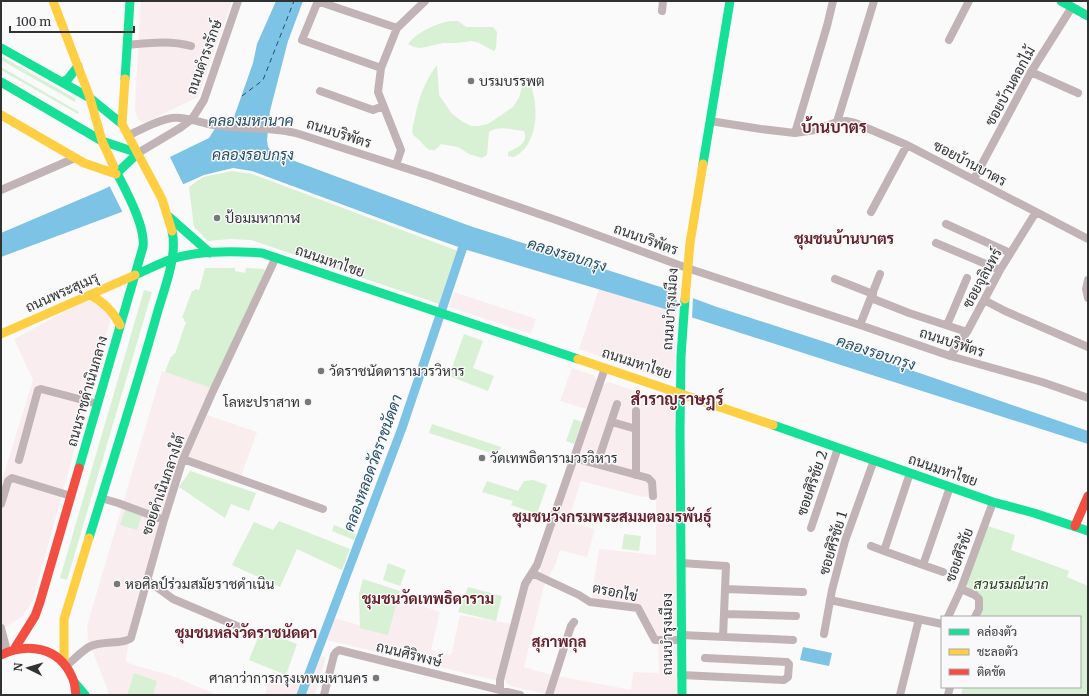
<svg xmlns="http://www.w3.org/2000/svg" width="1089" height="696" font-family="Merriweather,Sarabun,serif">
	<rect width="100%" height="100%" fill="#fafafa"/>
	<path fill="#f9edef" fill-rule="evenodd" d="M141 1H232L198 97 144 123 138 120 135 111V104Z
		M599 289 677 312 674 374 669 380H665L579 349Z
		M454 292 536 319 531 334 449 307Z
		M89 301 103 305 111 317 108 328 33 600 23 616 1 630V483L33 380 14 339 83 302Z
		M572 368 593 375 596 378V382L586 409 560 401Z
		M162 371 211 388 184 449 129 639 126 662 137 666 170 675 217 695H108L107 688 88 639 87 626Z
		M609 382 670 403 675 411 679 695H551L510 686 504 680 528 586 540 571 570 477 602 385ZM581 481 643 497 656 496V555L599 549 591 600 642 606 658 636 659 673 633 672 631 690 548 674 524 667 544 586 556 563 560 550 587 557 595 529 568 522Z
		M395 596 440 612 431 650 450 655 452 652 460 615 513 624 497 679 494 680 327 640 334 618 384 632Z
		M321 656 326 657 315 695H306Z
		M272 671 304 683 299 695H265Z"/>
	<path fill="#f9edee" d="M207 415 257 432 240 479 187 460Z"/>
	<path fill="#d8f0d3" d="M451 21H458L466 27H493L497 32 496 48 494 51 479 43 472 41 456 43H443L421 48 414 47 408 44C417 32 437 23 451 21Z
		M1 56 76 99 75 102 1 60Z
		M437 65 439 95 452 114 463 122 471 126H478L488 124 513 107 519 98 524 78H527C540 99 540 145 514 157L508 156V152C517 148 529 143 524 131 513 130 498 125 489 132L487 155 482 158 469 154 458 147 441 144C429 160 424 141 413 135 411 129 414 123 415 117 419 97 425 81 437 65Z
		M1 67 79 112 78 114 1 70Z
		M232 171 252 174 458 251 439 304 251 240 230 239 208 241 194 227 189 187 203 177Z
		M205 268H235V271L245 273 246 268 264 269 265 272 211 388 165 372 171 356 173 357V354H175L186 322 184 321V318H182L192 291H194L195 289 199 290Z
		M144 290 152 292 67 580 60 578Z
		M464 334 483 341 473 368 494 376 488 391 449 376Z
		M574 419 582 422 574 444 566 441Z
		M432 424 501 447 497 455 429 433Z
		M190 471 256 493 249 511 231 504 225 518 179 487Z
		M533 480 547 485 537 514 511 505 513 501 482 492 487 481 518 491 524 481Z
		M125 510 142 515 137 530 120 525Z
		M279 521 350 549 342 570 297 549 280 587 232 565 254 522 273 530Z
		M334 525 356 534 354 540 332 531Z
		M985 525 1015 535 1011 550 1069 571 1067 577 1088 586V695H961L963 687H1080V617H977L982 599 964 584Z
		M624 534 641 536 639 551 622 549Z
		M388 563 406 570 400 586 383 580Z
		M363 579 400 591 388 635 360 628 359 594Z
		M468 587 502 596 496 621 458 612Z
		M261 630 297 644 286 675 249 660Z
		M134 673 157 681 153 695H127Z"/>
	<path fill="#7dc3e6" d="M276 1H303L288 41 270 111 267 140 268 147 273 153 470 226 676 292 717 307 902 367 1088 431V444L675 312 467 250 419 233 252 171 233 168 204 175 119 213 1 257V233L102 190 209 138 221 119 233 120 253 63 257 44Z
		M803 647 832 653 829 666 800 660Z"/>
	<path fill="#fafafa" d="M169 155 184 186 123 213 109 185Z
		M677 291 693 296 692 319 676 314Z"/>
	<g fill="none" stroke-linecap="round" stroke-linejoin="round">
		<path stroke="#7dc3e6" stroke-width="9" d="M301 695 402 428 466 238"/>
		<path stroke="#254f64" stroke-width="1" stroke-dasharray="5 4" stroke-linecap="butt" d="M242 96 263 80 294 1"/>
		<path stroke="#c2b4b6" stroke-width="8" d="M317 1 397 28
			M318 1 302 40 381 68
			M662 11 663 1
			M949 40 969 1
			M127 45C149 43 170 40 191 46
			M1031 72 1078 93
			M320 91 373 110 383 106
			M710 121 761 129 795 133 815 130 837 122 846 121 855 123 907 145 1088 239
			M837 122 874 1
			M795 133 827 26 833 1
			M129 135C143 129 157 120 172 118 187 116 199 123 214 125 242 130 271 126 299 134L430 176 559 221 687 268 860 325 950 356 1042 382 1088 398
			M138 153 180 128 192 119 204 100 238 1
			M396 165 401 150 378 92 381 68 397 28 425 1
			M974 179 1031 72 1072 7
			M1 190 75 158
			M871 212 907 145
			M946 224 1010 253
			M936 243 1000 270
			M835 279 873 294
			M1088 280 1086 289 1088 298
			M871 298 909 313 967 332
			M984 300 1005 311 1088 347
			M860 325 880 274
			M947 325 967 278
			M950 356 967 332 1000 270 1036 212
			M612 422 636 429
			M574 458 648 478 652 482 653 496
			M183 459 323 509
			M19 460 38 390 41 389 98 404
			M597 464 617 404
			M910 473 884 551 923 565 950 487
			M636 475V411
			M101 498 118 503 164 520
			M1 504 8 481 12 478 71 496
			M811 528 838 448
			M871 546 884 551
			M681 563 726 566 723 637
			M923 565 943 572
			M532 573 579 595 590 602 638 608 655 640H681
			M147 580 173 599 237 626
			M726 589 803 592
			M961 589 975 595 979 599V609L975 617
			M830 600 942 624
			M725 614 796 616
			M948 617 961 589 993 502
			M1 628 7 651
			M824 634 832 590 845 541 874 460
			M681 635 793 640
			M66 666C74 660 82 650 91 646 102 641 125 644 131 638L164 520 183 459 213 391 276 257
			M681 675 784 680 788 677 789 664 787 662 705 658
			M500 691V680L525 584 537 565 605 368
			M324 695 334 655 336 652 339 650 520 695
			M549 695 571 626 574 622
			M900 695 919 619
			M948 695 950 687"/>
		<path stroke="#16e098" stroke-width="9" d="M1061 1 1088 16
			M1 48 90 98 122 124
			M125 79 130 1
			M1 82 102 141
			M62 82 68 79 78 66
			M102 141 138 153
			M703 164 730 1
			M116 174 138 153
			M168 216 210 253
			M135 275C147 270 160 263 172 259 199 250 234 251 262 253L578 359
			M773 425 993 502 1034 513 1088 531
			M79 468 143 247C146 225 124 188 114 167
			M89 538C112 463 136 389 157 314 164 289 178 256 172 231
			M74 682 85 695
			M682 695 680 430 681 356 685 299"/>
		<path stroke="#ffcf43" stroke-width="9" d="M53 1 90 98 102 141 114 167
			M125 79 122 124 162 199 172 231
			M1 115 84 163 116 174
			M90 295C104 302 113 311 120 325
			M685 299 690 243 703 164
			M1 334 135 275
			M578 359 773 425
			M64 663V619L89 538"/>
		<path stroke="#f24e42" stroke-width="9" d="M1075 526 1088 496
			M15 648 35 616 40 602 79 468
			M1 655C28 642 59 647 72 677 75 682 75 689 76 695"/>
	</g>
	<g fill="#777878" stroke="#f9f9fb" stroke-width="1.5">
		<circle cx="471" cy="81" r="4"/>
		<circle cx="217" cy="218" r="4"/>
		<circle cx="321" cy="371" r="4"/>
		<circle cx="308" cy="402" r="4"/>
		<circle cx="482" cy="458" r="4"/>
		<circle cx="117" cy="584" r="4"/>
		<circle cx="376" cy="678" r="4"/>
	</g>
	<g text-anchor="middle" stroke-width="3" stroke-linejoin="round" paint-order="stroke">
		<g font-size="14" fill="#313232" stroke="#f9f9fb">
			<text transform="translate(204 57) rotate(-70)" y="5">ถนนดำรงรักษ์</text>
			<text transform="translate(1010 86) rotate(-61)" y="5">ซอยบ้านดอกไม้</text>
			<text transform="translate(339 133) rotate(18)" y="5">ถนนบริพัตร</text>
			<text transform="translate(970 163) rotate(28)" y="5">ซอยบ้านบาตร</text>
			<text transform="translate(646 239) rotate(20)" y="5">ถนนบริพัตร</text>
			<text transform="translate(330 261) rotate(19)" y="5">ถนนมหาไชย</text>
			<text transform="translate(982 278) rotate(-61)" y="5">ซอยจุลินทร์</text>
			<text transform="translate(62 292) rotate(-24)" y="5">ถนนพระสุเมรุ</text>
			<text transform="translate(670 309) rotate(-86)" y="5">ถนนบำรุงเมือง</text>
			<text transform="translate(952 342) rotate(18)" y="5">ถนนบริพัตร</text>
			<text transform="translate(637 363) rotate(18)" y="5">ถนนมหาไชย</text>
			<text transform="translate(87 391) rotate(-74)" y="5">ถนนราชดำเนินกลาง</text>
			<text transform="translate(943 470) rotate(19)" y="5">ถนนมหาไชย</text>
			<text transform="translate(812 483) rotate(-71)" y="5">ซอยศิริชัย 2</text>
			<text transform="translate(163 485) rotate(-71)" y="5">ซอยดำเนินกลางใต้</text>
			<text transform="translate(833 543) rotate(-73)" y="5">ซอยศิริชัย 1</text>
			<text transform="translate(959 555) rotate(-70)" y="5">ซอยศิริชัย</text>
			<text transform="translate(615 592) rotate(12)" y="5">ตรอกไข่</text>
			<text transform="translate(667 634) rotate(-90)" y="5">ถนนบำรุงเมือง</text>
			<text transform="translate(409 654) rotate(14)" y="5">ถนนศิริพงษ์</text>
		</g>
		<g font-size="14" fill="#313232" stroke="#f9f9fb" text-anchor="start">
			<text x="479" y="86">บรมบรรพต</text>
			<text x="225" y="223">ป้อมมหากาฬ</text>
			<text x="329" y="376">วัดราชนัดดารามวรวิหาร</text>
			<text x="300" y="407" text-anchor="end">โลหะปราสาท</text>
			<text x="490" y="463">วัดเทพธิดารามวรวิหาร</text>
			<text x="125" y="589">หอศิลป์ร่วมสมัยราชดำเนิน</text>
			<text x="368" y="683" text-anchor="end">ศาลาว่าการกรุงเทพมหานคร</text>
		</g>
		<g font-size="14" font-style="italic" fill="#19400f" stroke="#f9f9fb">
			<text x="1011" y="589">สวนรมณีนาถ</text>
		</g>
		<g font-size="15" font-style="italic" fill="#254f64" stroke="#f9f9fb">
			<text x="251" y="126">คลองมหานาค</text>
			<text x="253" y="160">คลองรอบกรุง</text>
			<text transform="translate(567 255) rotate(17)" y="5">คลองรอบกรุง</text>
			<text transform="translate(876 353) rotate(18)" y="5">คลองรอบกรุง</text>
			<text transform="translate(373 463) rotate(-70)" y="5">คลองหลอดวัดราชนัดดา</text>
		</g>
		<g font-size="15" font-weight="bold" fill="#66202a" stroke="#f9f9fb">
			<text x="844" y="244">ชุมชนบ้านบาตร</text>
			<text x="612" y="522">ชุมชนวังกรมพระสมมตอมรพันธุ์</text>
			<text x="428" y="604">ชุมชนวัดเทพธิดาราม</text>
			<text x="246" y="638">ชุมชนหลังวัดราชนัดดา</text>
			<text x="559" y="647">สุภาพกุล</text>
		</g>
		<g font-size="16" font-weight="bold" fill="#66202a" stroke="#f9f9fb">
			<text x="834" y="133">บ้านบาตร</text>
			<text x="677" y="405">สำราญราษฎร์</text>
		</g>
	</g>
	<rect width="1089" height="696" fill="none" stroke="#313232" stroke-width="4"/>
	<rect x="941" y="616" width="140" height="72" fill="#f9f9fb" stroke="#a9a9ab"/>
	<rect x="949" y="629" width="20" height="6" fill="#16e098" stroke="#a9a9ab"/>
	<text x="977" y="636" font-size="12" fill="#313232">คล่องตัว</text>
	<rect x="949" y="649" width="20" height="6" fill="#ffcf43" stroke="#a9a9ab"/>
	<text x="977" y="656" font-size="12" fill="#313232">ชะลอตัว</text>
	<rect x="949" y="669" width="20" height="6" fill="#f24e42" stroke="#a9a9ab"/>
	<text x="977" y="676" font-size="12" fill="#313232">ติดขัด</text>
	<g transform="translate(28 668) rotate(275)" stroke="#f9f9fb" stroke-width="3" paint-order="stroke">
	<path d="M0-3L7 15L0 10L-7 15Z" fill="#313232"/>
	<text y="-6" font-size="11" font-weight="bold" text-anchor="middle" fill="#313232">N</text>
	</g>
	<path d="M10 26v6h124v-6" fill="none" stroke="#313232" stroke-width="2"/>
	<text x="16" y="26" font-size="12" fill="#313232" stroke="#f9f9fb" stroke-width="3" paint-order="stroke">100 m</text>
</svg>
